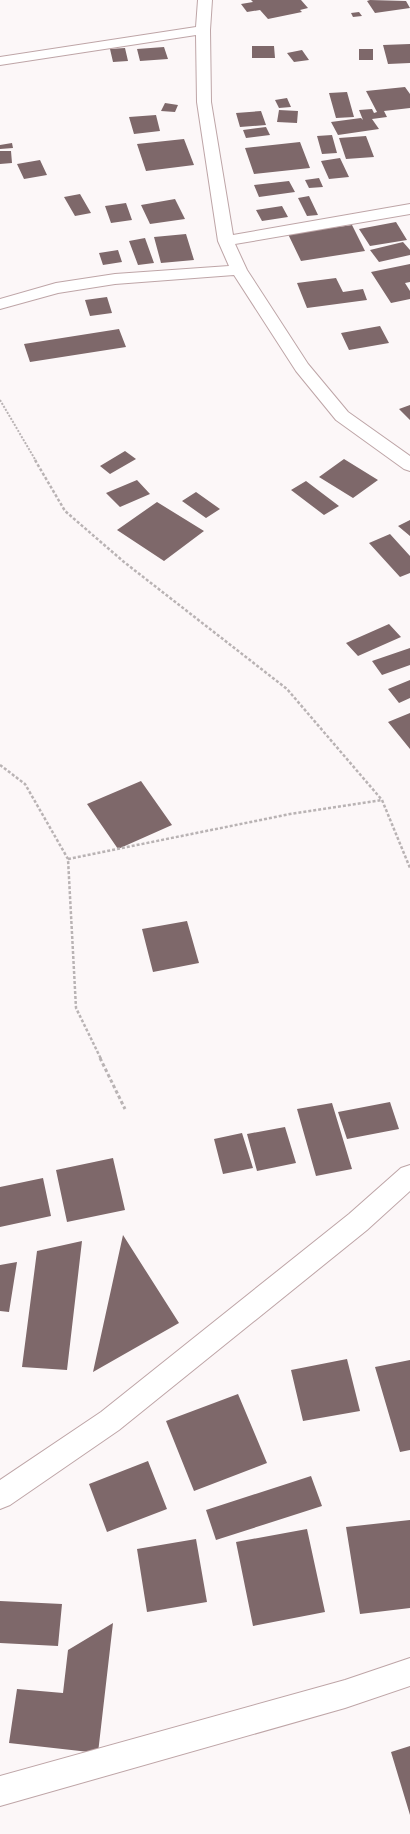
<svg xmlns="http://www.w3.org/2000/svg" width="410" height="1834" font-family="Figtree,sans-serif">
	<rect width="100%" height="100%" fill="#fcf7f8"/>
	<path fill="#7e686a" d="M251 0H301L308 8 300 10 302 12 268 19 260 10 247 12 241 4 253 2Z
		M370 0 406 1 410 8 375 13 367 1Z
		M359 12 362 16 353 17 351 13Z
		M410 44V63L388 64 383 45Z
		M252 46H274L275 58H252Z
		M164 47 168 59 140 61 137 49Z
		M125 48 128 61 113 62 110 49Z
		M359 49H373V60H359Z
		M302 50 309 60 294 62 287 53Z
		M405 87 410 94V108L384 111 387 117 372 119 379 129 338 135 331 122 361 118 363 120 359 110 372 109 374 113 377 112 366 91Z
		M347 92 354 117 336 118 329 93Z
		M287 98 291 107 279 108 275 100Z
		M165 103 178 105 175 112 161 111Z
		M279 110 298 111 297 123 277 122Z
		M261 111 266 125 240 127 236 113Z
		M156 115 160 131 134 134 129 117Z
		M266 127 270 135 246 138 243 130Z
		M332 135 337 153 322 154 317 136Z
		M366 136 374 157 346 159 339 138Z
		M184 139 194 165 146 171 137 144Z
		M300 142 310 168 254 174 245 148Z
		M12 143 13 148 0 149V145Z
		M0 151H11L12 163 0 164Z
		M340 158 349 177 329 179 321 161Z
		M40 160 47 175 24 179 17 164Z
		M319 178 323 187 309 188 305 180Z
		M289 181 295 192 259 197 254 185Z
		M80 194 91 213 75 216 64 197Z
		M309 196 318 215 307 216 298 198Z
		M175 199 185 219 150 224 141 205Z
		M126 203 132 220 111 223 105 206Z
		M282 206 288 217 262 221 256 210Z
		M396 222 407 240 370 246 359 229Z
		M352 225 365 251 301 261 288 234Z
		M186 234 194 260 161 263 154 237Z
		M145 238 154 263 138 265 129 241Z
		M403 242 410 250V255L379 262 370 250Z
		M118 250 122 262 103 265 99 253Z
		M410 264V282L405 283 410 291V299L391 303 371 272Z
		M336 278 343 292 363 289 367 300 307 308 297 283Z
		M107 297 112 313 90 316 85 300Z
		M380 326 389 343 349 350 341 333Z
		M119 329 126 347 30 362 24 344Z
		M410 405V420L399 409Z
		M125 451 136 459 110 474 100 466Z
		M344 459 378 480 353 498 319 477Z
		M137 480 150 494 120 507 106 493Z
		M306 481 339 506 324 515 291 490Z
		M196 492 220 509 206 518 182 501Z
		M157 502 204 531 164 561 117 530Z
		M410 520V536L398 526Z
		M390 534 410 556V573L400 577 369 543Z
		M389 624 401 637 358 656 346 643Z
		M410 648V665L382 675 372 661Z
		M410 680V698L399 703 388 689Z
		M410 713V749L388 722Z
		M141 781 172 825 118 849 87 804Z
		M187 921 199 963 153 972 142 929Z
		M390 1102 399 1129 347 1139 338 1112Z
		M332 1103 352 1169 316 1176 297 1109Z
		M285 1127 296 1163 257 1171 247 1134Z
		M242 1133 253 1168 223 1174 214 1139Z
		M113 1158 125 1210 67 1222 56 1170Z
		M43 1178 51 1216 0 1227V1187Z
		M123 1235 179 1323 93 1372Z
		M82 1241 67 1370 22 1367 37 1251Z
		M17 1262 9 1312 0 1311V1265Z
		M347 1359 360 1411 303 1421 291 1370Z
		M410 1360V1450L400 1452 375 1367Z
		M238 1394 267 1463 194 1491 166 1421Z
		M148 1461 167 1509 107 1532 89 1484Z
		M311 1476 322 1506 216 1540 206 1510Z
		M410 1520V1608L360 1614 346 1527Z
		M307 1529 325 1612 253 1626 236 1542Z
		M196 1539 207 1602 147 1612 137 1549Z
		M0 1601 62 1604 58 1646 0 1643Z
		M113 1623 98 1753 9 1743 17 1689 63 1693 68 1650Z
		M410 1746V1815L391 1752Z"/>
	<g fill="none" stroke-linecap="round" stroke-linejoin="round">
		<defs>
			<path id="street" d="M198 0H212L210 30 211 102 233 235 410 204V214L235 244 247 270 308 364 348 412 410 456V471L404 469 336 420 296 371 234 275 115 284 58 293 0 309V299L56 283 115 274 229 266 218 241 197 102 196 35 0 65V57L196 27Z
				M410 1165V1191L367 1230 119 1430 10 1505 0 1509V1480L101 1412 349 1214 401 1168Z
				M410 1658V1686L345 1708 0 1806V1776L345 1680Z"/>
		</defs>
		<use href="#street" stroke="#bea5a7" stroke-width="2"/>
		<path stroke="#b9b3b4" stroke-width="2" stroke-dasharray="2 1.5" stroke-linecap="butt" d="M0 400 36 461"/>
		<path stroke="#b9b3b4" stroke-width="2.5" stroke-dasharray="3 2" stroke-linecap="butt" d="M35 460 65 511 124 562 287 689 382 800 410 868
			M0 765 25 784 68 859 76 1008 101 1059
			M68 859 290 814 382 800"/>
		<path stroke="#b9b3b4" stroke-width="3" stroke-dasharray="3.5 2.5" stroke-linecap="butt" d="M100 1058 125 1109"/>
		<use href="#street" fill="#fff" fill-rule="evenodd"/>
	</g>
</svg>
